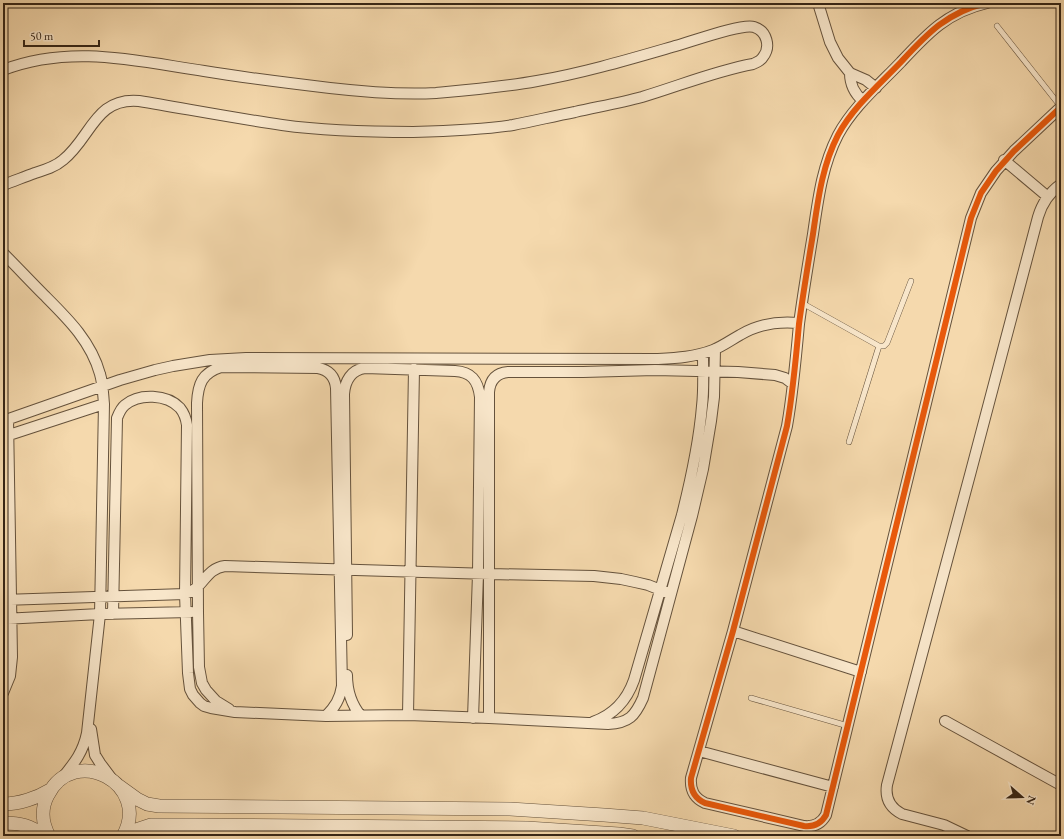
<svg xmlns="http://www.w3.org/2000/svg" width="1064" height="839" font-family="'EB Garamond',serif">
	<rect width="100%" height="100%" fill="#f5d9ad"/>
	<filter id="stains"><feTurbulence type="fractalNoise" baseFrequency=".005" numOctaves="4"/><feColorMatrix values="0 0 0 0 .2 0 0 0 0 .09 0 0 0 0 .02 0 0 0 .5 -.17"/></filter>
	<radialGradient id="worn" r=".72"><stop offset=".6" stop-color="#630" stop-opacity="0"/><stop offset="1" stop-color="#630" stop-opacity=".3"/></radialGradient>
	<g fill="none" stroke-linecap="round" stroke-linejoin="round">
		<defs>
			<path id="service" d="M997 26 1061 107
				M802 303 879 346H884L887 343 911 281
				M849 442 879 346
				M751 698 848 726"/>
			<path id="minor" d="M818 3 830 42 838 58 850 73 866 80 876 88
				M987 3C947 12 927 34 901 62 879 85 853 107 838 135 822 166 818 200 813 234 808 264 803 294 799 324 796 358 793 392 787 426L733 631 691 778C690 790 694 798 705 803L804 826C814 827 821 824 826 815L971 218 981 193 996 171 1014 151 1061 107
				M3 70C71 44 136 61 204 71 246 78 288 83 330 88 365 92 400 95 436 93 469 90 504 87 537 81 583 73 627 60 672 47 688 43 741 23 754 27 767 31 771 47 763 57 761 61 757 62 753 64 715 71 679 86 642 97 620 103 597 107 575 112 554 116 534 121 513 125 480 130 447 131 413 132 369 132 325 131 282 125 234 118 187 109 139 101 95 97 91 138 63 160 55 167 45 170 35 173 24 177 14 181 3 185
				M850 73C850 85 854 93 863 101
				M1004 160 1048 197
				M3 253C17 267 30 281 44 295 67 318 91 341 100 374 103 384 103 394 104 404L100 614 87 733C83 752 75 762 63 777
				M3 421 120 380 155 370 173 366 210 360 246 358 658 359C677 358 695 357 713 350 723 346 731 340 740 335 758 324 778 321 799 323
				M3 437 104 404
				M3 600 185 594C205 588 204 569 225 566L490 574 594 576 621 579 635 582 648 585 671 594
				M113 614 117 418C119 413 121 408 125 405 139 393 167 394 180 408 184 413 186 418 187 425L185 594 188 673 190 689 193 695 200 703 204 706 211 708 235 712 326 716 408 715 489 718 608 724C629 723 635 716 643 698L692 516 703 469 711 421 714 397 715 349
				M3 619 100 614 191 612
				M733 631 861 672
				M347 635 344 394C345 381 351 370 365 368L455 371C471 372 478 380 480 397L478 574 473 718
				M347 675C347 691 351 704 361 716
				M3 693 10 676 12 657 8 419
				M229 709 216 701 206 690 202 683 199 667 198 612 197 403C198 384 202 373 221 367L318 368C329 370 335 377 336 388L342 686C340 699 335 707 326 716
				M408 715 414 369
				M489 718V392C490 380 496 373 508 372H583L655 370 738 372 775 375 785 378 793 384
				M945 721 1061 785
				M593 722C613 715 627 700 634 680L682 515C691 479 699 443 702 406 704 389 703 371 703 354
				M91 729 95 755 100 763 112 779
				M699 751 833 787
				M967 836 944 825 902 814C890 808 885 798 887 785L971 471 1038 217C1042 203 1050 192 1061 184"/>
			<path id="tertiary" d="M119 786 137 799 147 804 159 806 510 809 604 815 643 818 734 836
				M3 804C19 804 37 798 50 790
				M3 823C22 823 30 826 45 836
				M124 834 151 825H195L527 828 619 834 633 836
				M49 836C42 823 41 808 48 795 74 743 152 784 123 836"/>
		</defs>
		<use href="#service" stroke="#65523c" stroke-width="6"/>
		<use href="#minor" stroke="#65523c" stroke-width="12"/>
		<use href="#tertiary" stroke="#65523c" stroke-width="14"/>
		<use href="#service" stroke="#f8e6ca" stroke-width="5"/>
		<use href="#minor" stroke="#f8e6ca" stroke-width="10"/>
		<use href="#tertiary" stroke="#f8e6ca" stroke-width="13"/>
		<defs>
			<path id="cycleway" d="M987 3C947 12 927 34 901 62 879 85 853 107 838 135 822 166 818 200 813 234 808 264 803 294 799 324 796 358 793 392 787 426L733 631 691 778C690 790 694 798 705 803L804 826C814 827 821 824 826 815L971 218 981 193 996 171 1014 151 1061 107"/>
		</defs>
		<use href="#cycleway" stroke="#f8e6ca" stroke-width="8"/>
		<use href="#cycleway" stroke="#e8590c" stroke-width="6"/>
	</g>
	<rect width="1064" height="839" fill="none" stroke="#f5d9ad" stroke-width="16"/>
	<rect x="4" y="4" width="1056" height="831" fill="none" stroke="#352516" stroke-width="2"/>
	<rect x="8" y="8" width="1048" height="823" fill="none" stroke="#352516"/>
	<g transform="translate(1022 797) rotate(110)" stroke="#f8e6ca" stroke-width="3" paint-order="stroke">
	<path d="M0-3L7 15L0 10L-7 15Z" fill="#352516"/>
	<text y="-6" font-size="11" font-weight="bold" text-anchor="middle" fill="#352516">N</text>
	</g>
	<path d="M24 40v6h75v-6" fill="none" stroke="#352516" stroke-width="2"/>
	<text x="30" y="40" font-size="12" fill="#352516" stroke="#f8e6ca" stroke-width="3" paint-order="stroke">50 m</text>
	<rect width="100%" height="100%" filter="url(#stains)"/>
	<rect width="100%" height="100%" fill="url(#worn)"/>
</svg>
